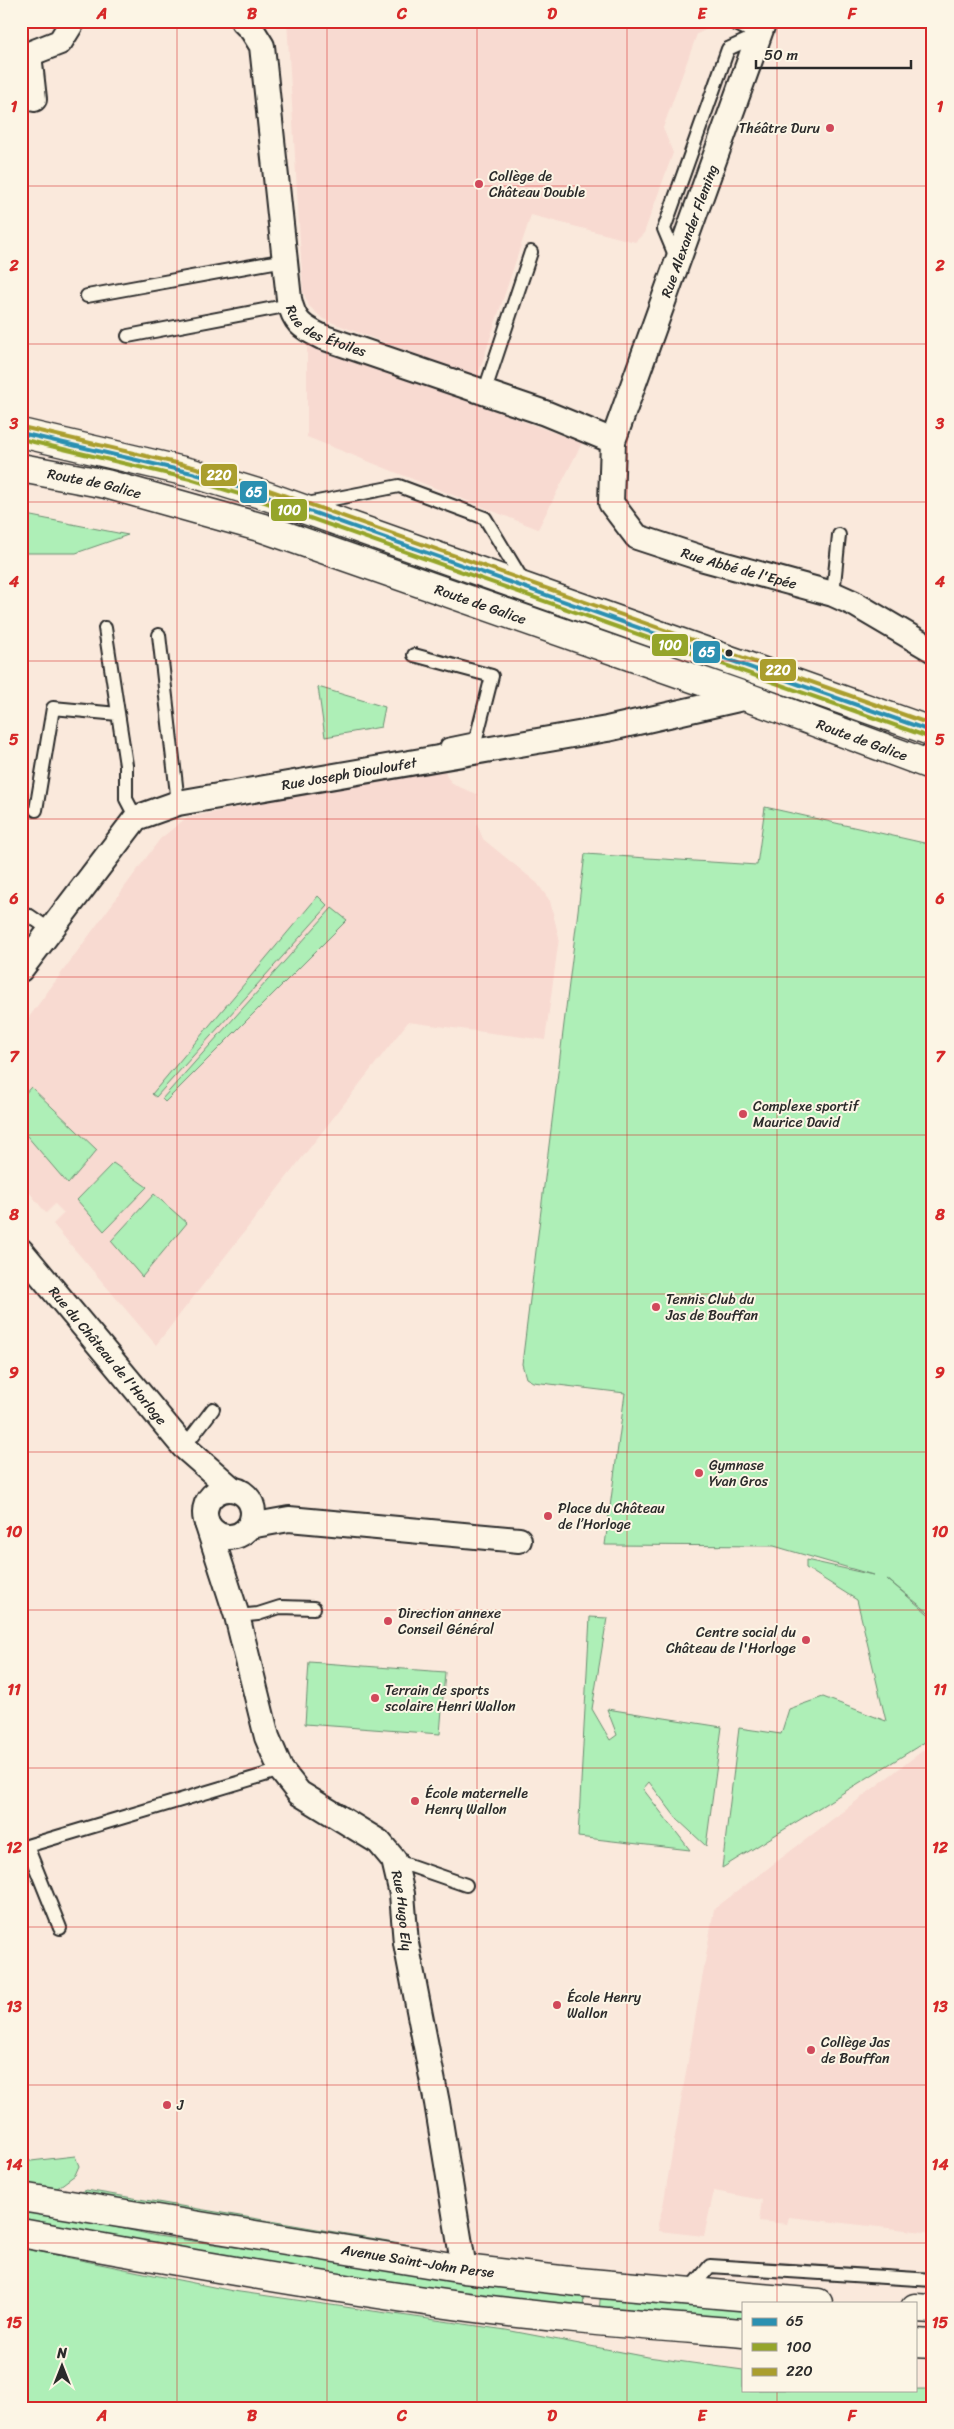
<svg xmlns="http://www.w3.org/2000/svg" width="954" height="2429" font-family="Sriracha,sans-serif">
	<rect width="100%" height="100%" fill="#fae9dc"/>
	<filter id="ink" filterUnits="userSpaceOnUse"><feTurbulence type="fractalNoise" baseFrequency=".02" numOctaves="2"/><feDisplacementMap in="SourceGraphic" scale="10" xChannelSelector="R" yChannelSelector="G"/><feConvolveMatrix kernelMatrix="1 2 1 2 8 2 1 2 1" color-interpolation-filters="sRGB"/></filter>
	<g filter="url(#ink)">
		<path fill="#f8dad1" d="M287 21H723L697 34 663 128 673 153 644 233 635 242 531 215 477 378 323 319 309 306 303 292 302 275Z
			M307 341 582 443 538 529 307 437Z
			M440 767 445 769 447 777 454 785 477 794V824L483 839 537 883 550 901 559 938 545 1040 408 1022 156 1345 53 1224 64 1213 55 1204 46 1213 21 1182V1028L160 839 186 818Z
			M933 1743V2233L789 2217 787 2224 759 2221 762 2200 714 2191 704 2236 659 2231 658 2224 663 2206 714 1909Z"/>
		<path fill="#aeefb7" stroke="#6c8d71" d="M21 514 128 535 76 553H21Z
			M318 687 385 707 381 727 325 737Z
			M765 807 933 845V1616L887 1579 933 1618V1737L722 1868 739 1728 781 1734 789 1709 823 1697 886 1721 857 1600 806 1568V1560L873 1575 774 1546 605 1545 625 1393 533 1382 526 1378 522 1364 585 854 757 865Z
			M318 896 328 906 156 1097 152 1094Z
			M332 908 347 920 165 1102 162 1099Z
			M31 1087 97 1150 68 1184 21 1129V1098Z
			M113 1163 147 1187 104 1231 77 1200Z
			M154 1194 187 1223 142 1277 111 1241Z
			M590 1617 607 1618 592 1709 610 1740 617 1735 607 1709 722 1727 706 1846 677 1819 649 1782 643 1789 690 1850 578 1837Z
			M309 1662 445 1672 440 1734 305 1724Z
			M75 2156 79 2166 75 2175 56 2189 21 2186V2160L31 2161Z
			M86 2190 406 2244V2251L78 2193Z
			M21 2207 157 2236 438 2276 584 2291 583 2312 493 2302 21 2225Z
			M21 2248 233 2291 506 2330 648 2357 743 2370V2390L933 2389V2408H21Z
			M601 2290 743 2307V2326L599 2312Z"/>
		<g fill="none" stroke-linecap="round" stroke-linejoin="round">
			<defs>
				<path id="service" d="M730 21 759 35
					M677 260 664 229 728 49 758 35
					M87 296 285 260
					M128 336 290 305
					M484 393 531 252
					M307 504 399 486 485 518 526 586
					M833 594 839 535
					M105 628 126 765V799L136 818
					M159 635 178 803
					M414 655 492 676 476 739 447 745
					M36 810 53 708 118 714
					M21 915 30 916 50 930
					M184 1447 213 1409
					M237 1616 258 1614 280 1607 314 1608
					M394 1860 466 1885
					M60 1928 27 1846 281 1770
					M688 2292 710 2266 933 2280"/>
				<g id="minor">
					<path id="s1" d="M243 21 252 30 262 46 289 299C294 322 301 327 322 337L545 413 613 441"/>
					<path id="s2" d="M764 21 613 441 611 503 637 537 704 559 833 594 853 603 933 650"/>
					<path d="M34 99 29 54 60 42 73 21"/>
					<path id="s3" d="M21 969 136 818 178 803 607 729 747 697"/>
					<path id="s4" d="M21 1251 184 1447 232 1489"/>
					<circle cx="229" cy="1513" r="24"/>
					<path id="s5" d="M207 1523 237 1616 267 1737 281 1770 299 1793 379 1842 394 1860 402 1894 406 1943 437 2103 464 2269"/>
					<path d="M250 1526 289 1519 519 1540"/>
				</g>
				<g id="secondary">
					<path id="s6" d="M21 2197 464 2269 579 2282 818 2303"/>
					<path d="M21 2233C162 2259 304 2284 446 2304 544 2318 644 2325 743 2333"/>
					<path d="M915 2308 933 2309"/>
					<path d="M915 2343 933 2344"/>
				</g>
				<g id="primary">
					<path d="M21 433 192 473 264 495 933 732"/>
					<path id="s7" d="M21 468 106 484 263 528 747 697 933 766"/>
				</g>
			</defs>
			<use href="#service" stroke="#2b2b2b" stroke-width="16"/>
			<use href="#minor" stroke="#2b2b2b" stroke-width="28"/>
			<use href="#secondary" stroke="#2b2b2b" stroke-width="31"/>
			<use href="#primary" stroke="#2b2b2b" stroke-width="31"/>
			<use href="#service" stroke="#fcf5e5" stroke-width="12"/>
			<use href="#minor" stroke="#fcf5e5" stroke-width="24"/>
			<use href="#secondary" stroke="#fcf5e5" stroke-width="28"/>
			<use href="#primary" stroke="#fcf5e5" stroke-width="28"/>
			<defs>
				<path id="bus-1" d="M21 433 192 473 264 495 933 732"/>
				<path id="bus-2" d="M21 439 190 479 262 501 931 738"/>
				<path id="bus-3" d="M22 427 193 467 266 489 933 725"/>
			</defs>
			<use href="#bus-1" stroke="#fcf5e5" stroke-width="8"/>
			<use href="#bus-2" stroke="#fcf5e5" stroke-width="8"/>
			<use href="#bus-3" stroke="#fcf5e5" stroke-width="8"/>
			<use href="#bus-1" stroke="#2b90b1" stroke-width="4"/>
			<use href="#bus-2" stroke="#95a52a" stroke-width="4"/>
			<use href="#bus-3" stroke="#aa9e2d" stroke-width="4"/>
		</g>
	</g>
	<path fill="none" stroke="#d62828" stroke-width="1" stroke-opacity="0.55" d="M177 21V2408M327 21V2408M477 21V2408M627 21V2408M777 21V2303M21 186H933M21 344H933M21 502H933M21 661H933M21 819H933M21 977H933M21 1135H933M21 1294H933M21 1452H933M21 1610H933M21 1768H933M21 1927H933M21 2085H933M21 2243H933M777 2390V2408"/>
	<g fill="#d1495b" stroke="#fcf5e5" stroke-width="2">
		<circle cx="830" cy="128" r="5"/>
		<circle cx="479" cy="184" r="5"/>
		<circle cx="743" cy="1114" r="5"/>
		<circle cx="656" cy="1307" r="5"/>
		<circle cx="699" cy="1473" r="5"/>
		<circle cx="548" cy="1516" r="5"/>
		<circle cx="388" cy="1621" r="5"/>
		<circle cx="806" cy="1640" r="5"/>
		<circle cx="375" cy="1698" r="5"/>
		<circle cx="415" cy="1801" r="5"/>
		<circle cx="557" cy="2005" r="5"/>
		<circle cx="811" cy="2050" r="5"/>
		<circle cx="167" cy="2105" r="5"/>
	</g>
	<circle fill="#2b2b2b" stroke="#fcf5e5" stroke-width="2" cx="729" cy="653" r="4.5"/>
	<g text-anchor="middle" stroke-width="4" stroke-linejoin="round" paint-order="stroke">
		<g font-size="14" fill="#2b2b2b" stroke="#fcf5e5" text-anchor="start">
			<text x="820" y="133" text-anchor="end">Théâtre Duru</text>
			<text x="489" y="181">Collège de<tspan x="489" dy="16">Château Double</tspan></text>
			<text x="753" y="1111">Complexe sportif<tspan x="753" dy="16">Maurice David</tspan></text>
			<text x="666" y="1304">Tennis Club du<tspan x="666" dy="16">Jas de Bouffan</tspan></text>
			<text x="709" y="1470">Gymnase<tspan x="709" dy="16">Yvan Gros</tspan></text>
			<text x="558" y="1513">Place du Château<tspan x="558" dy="16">de l’Horloge</tspan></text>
			<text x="398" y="1618">Direction annexe<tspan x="398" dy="16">Conseil Général</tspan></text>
			<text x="796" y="1637" text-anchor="end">Centre social du<tspan x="796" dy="16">Château de l'Horloge</tspan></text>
			<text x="385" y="1695">Terrain de sports<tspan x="385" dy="16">scolaire Henri Wallon</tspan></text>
			<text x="425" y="1798">École maternelle<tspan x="425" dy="16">Henry Wallon</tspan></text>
			<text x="567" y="2002">École Henry<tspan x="567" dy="16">Wallon</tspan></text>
			<text x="821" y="2047">Collège Jas<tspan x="821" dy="16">de Bouffan</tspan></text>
			<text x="177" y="2110">J</text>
		</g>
		<g font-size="14" fill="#2b2b2b" stroke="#fcf5e5">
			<text transform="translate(689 231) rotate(-70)" y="5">Rue Alexander Fleming</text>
			<text dy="5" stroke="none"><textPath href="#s1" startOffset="339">Rue des Étoiles</textPath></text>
			<text dy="5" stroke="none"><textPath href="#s7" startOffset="75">Route de Galice</textPath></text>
			<text dy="5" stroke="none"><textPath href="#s2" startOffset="658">Rue Abbé de l'Epée</textPath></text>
			<text dy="5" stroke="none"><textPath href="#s7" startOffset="480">Route de Galice</textPath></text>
			<text dy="5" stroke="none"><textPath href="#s7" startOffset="885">Route de Galice</textPath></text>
			<text dy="5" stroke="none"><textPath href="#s3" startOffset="408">Rue Joseph Diouloufet</textPath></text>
			<text dy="5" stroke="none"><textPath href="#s4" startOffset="136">Rue du Château de l'Horloge</textPath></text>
			<text dy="5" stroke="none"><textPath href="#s5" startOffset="456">Rue Hugo Ely</textPath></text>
			<text dy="5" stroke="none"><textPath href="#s6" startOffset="402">Avenue Saint-John Perse</textPath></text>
		</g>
	</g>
	<g stroke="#fcf5e5" stroke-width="2">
		<rect x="200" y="463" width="38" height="24" rx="5" fill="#aa9e2d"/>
		<rect x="239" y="480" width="29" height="24" rx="5" fill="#2b90b1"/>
		<rect x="270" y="498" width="38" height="24" rx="5" fill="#95a52a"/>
		<rect x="651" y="633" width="38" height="24" rx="5" fill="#95a52a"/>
		<rect x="692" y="640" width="29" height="24" rx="5" fill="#2b90b1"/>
		<rect x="759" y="658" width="38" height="24" rx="5" fill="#aa9e2d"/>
	</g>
	<g font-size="14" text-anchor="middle" font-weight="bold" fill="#fff">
		<text x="219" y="480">220</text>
		<text x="254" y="497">65</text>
		<text x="289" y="515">100</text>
		<text x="670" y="650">100</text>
		<text x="707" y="657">65</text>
		<text x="778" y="675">220</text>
	</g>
	<rect width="954" height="2429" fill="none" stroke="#fcf5e5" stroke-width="55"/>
	<rect x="742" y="2302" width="175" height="90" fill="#fcf5e5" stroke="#a8a49b"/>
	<rect x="752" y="2318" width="25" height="8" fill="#2b90b1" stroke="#a8a49b"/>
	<text x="786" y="2326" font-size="15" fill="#2b2b2b">65</text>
	<rect x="752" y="2343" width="25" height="8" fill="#95a52a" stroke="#a8a49b"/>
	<text x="786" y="2352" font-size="15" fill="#2b2b2b">100</text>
	<rect x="752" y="2368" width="25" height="8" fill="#aa9e2d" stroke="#a8a49b"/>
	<text x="786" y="2376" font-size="15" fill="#2b2b2b">220</text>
	<g transform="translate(62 2366)" stroke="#fcf5e5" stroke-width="4" paint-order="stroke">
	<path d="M0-4L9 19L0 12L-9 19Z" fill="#2b2b2b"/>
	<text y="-8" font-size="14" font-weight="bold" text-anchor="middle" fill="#2b2b2b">N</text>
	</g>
	<path d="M756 60v8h155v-8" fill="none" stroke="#2b2b2b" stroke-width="2.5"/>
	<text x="764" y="60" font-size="15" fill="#2b2b2b" stroke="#fcf5e5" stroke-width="4" paint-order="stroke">50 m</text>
	<rect x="28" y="28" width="898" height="2374" fill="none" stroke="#d62828" stroke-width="2"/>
	<g font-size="16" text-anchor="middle" font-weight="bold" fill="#d62828">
		<text x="102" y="19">A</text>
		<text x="252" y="19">B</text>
		<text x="402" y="19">C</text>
		<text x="552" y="19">D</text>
		<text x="702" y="19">E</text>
		<text x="852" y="19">F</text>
		<text x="14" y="112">1</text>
		<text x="940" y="112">1</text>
		<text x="14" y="271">2</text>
		<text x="940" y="271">2</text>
		<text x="14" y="429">3</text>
		<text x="940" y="429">3</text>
		<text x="14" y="587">4</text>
		<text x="940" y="587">4</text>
		<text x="14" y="745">5</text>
		<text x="940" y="745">5</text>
		<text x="14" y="904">6</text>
		<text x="940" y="904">6</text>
		<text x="14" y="1062">7</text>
		<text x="940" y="1062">7</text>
		<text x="14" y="1220">8</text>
		<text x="940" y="1220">8</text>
		<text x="14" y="1378">9</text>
		<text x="940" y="1378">9</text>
		<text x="14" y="1537">10</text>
		<text x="940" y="1537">10</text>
		<text x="14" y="1695">11</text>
		<text x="940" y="1695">11</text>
		<text x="14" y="1853">12</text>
		<text x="940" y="1853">12</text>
		<text x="14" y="2012">13</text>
		<text x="940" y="2012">13</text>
		<text x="14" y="2170">14</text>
		<text x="940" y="2170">14</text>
		<text x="14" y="2328">15</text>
		<text x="940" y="2328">15</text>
		<text x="102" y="2421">A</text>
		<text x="252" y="2421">B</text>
		<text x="402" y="2421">C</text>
		<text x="552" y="2421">D</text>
		<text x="702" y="2421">E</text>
		<text x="852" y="2421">F</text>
	</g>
</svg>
